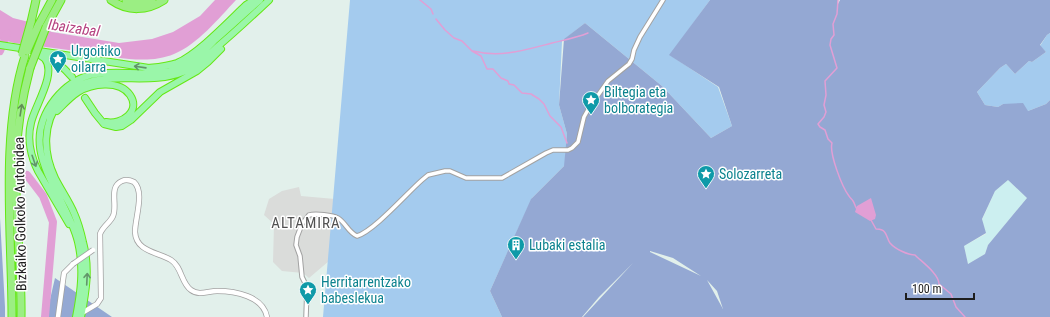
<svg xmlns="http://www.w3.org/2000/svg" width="1050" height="317" font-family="'Roboto Condensed',sans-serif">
	<rect width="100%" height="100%" fill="#e2f0eb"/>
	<path fill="#dadcda" d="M299 187 301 196 335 199 336 255 309 278 303 273 282 271 273 262 274 224 264 215 269 199 282 191Z"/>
	<path fill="#cceff0" d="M1008 180 1027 198 988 245 985 254 968 264 964 246 986 234 982 220 995 191Z"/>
	<path fill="#a4cbee" d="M350 0H710L670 55 718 87 732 126 711 138 662 86 585 23 562 41 559 105 567 134 565 165 532 198 490 291 502 317H323Z
		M1050 33V100L1046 104 1028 111 1003 104 998 107 985 105 977 92 1000 68 1006 64 1015 74 1029 61 1032 62 1046 52 1040 46 1047 35Z"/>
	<path fill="#94a8d3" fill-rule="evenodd" d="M710 0H838L837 6 840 0H1050V33L1047 35 1040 45 1046 52 1032 62 1029 61 1015 74 1006 64 1000 68 977 92 985 105 998 107 1003 104 1023 103 1028 111 1046 104 1050 100V317H583L633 263 599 297 582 317H502L490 291 531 199 564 166 567 134 559 105 564 39 585 23 662 86 711 138 732 126 719 87 669 55ZM1008 180 1027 198 988 245 985 254 968 264 964 246 986 233 982 219 995 191ZM650 251 673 258 701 276 650 252ZM707 280 717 291 723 309Z
		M0 218 5 307V317H0Z
		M55 278 112 317H46Z"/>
	<path fill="#e19fd5" d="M215 0H236C219 18 197 45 174 54 148 65 116 57 89 53 64 49 39 46 14 43L0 39V10L13 18 25 21 52 32 119 43 152 39 173 32 200 16Z
		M871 198 876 215 875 219 870 221 855 212 857 206Z"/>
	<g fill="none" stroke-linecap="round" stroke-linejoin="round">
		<path stroke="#e19fd5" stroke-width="1.5" d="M420 0 431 9 433 14
			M838 0 837 14 833 24 834 35 831 39 830 45 837 68 825 81 826 95 824 105 826 112 824 117 818 124 820 127 825 130 828 139 832 143C829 153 842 187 849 196 850 198 852 199 853 201 855 204 855 207 857 209
			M436 19 445 30 454 38 462 41 472 51 481 56 487 69H493L501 78 508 81 509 84 514 85 522 93 531 94 539 99 544 104 550 116 561 127 567 143
			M473 51C501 58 525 50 552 43 564 40 576 38 588 33
			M871 220 876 229C878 229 880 229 882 230 887 232 887 239 890 243 895 249 908 255 915 255 922 262 939 274 939 284L951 294 956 307 965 317"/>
		<path stroke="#e19fd5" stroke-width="8" d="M0 51 7 33
			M27 175 43 196 53 222 45 317"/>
		<defs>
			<path id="minor" d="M306 317 307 287 302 277 300 256 296 245 297 237 302 224 309 215C315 213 333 215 338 218 346 223 348 232 357 236 374 231 407 193 422 180L428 175 445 171H450L466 178H502L546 153 553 150H568L572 148 578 142 584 117 589 108 608 81 629 64 632 59 634 50 640 37 663 0"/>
			<path id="tertiary" d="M82 313 97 304 101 298 100 234C103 226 110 223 113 216 118 205 108 187 122 181 126 179 130 180 134 182 145 192 135 218 135 232 136 252 158 252 171 260 182 267 181 283 191 290 199 296 208 291 217 291 235 291 263 296 267 317
				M58 317 64 273 73 264"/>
			<path id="trunk" d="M0 45 149 68C158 67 168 66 177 63 198 54 228 22 246 5L254 0
				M34 52C38 54 42 56 45 59 57 74 34 107 31 123 27 139 31 157 38 171L69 224
				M44 55C56 60 64 68 72 77
				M85 98 95 113 104 124 116 127 122 126 131 120 160 92 197 71 208 62 221 49
				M57 111C63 105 70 97 78 92 91 84 119 79 130 95 141 111 122 125 106 122
				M76 317C81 292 84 267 78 242 66 192 14 151 55 99 93 52 137 86 182 67 195 61 205 50 215 40 230 27 245 13 260 0
				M81 317C86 292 90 268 83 242 81 233 78 222 74 213 69 201 61 190 55 178 43 153 42 124 60 101 93 62 142 89 183 72 196 67 207 56 217 47 235 32 252 16 269 0"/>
			<path id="motorway" d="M111 0C128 12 147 11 164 0
				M126 0 136 2 152 0
				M31 22 36 0
				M38 26 52 0
				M46 27 61 0
				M12 317C12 234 0 134 25 56
				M21 317C22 264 14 211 16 158 17 128 22 98 30 68"/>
		</defs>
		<use href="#minor" stroke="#a2a2a2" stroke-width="5.5"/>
		<use href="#tertiary" stroke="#a2a2a2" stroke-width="6"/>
		<use href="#trunk" stroke="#65e815" stroke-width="8"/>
		<use href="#motorway" stroke="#65e815" stroke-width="9"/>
		<use href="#minor" stroke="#fff" stroke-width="3.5"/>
		<use href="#tertiary" stroke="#fff" stroke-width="4.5"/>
		<use href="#trunk" stroke="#9af6a9" stroke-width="6"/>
		<use href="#motorway" stroke="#9bee83" stroke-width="7"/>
		<defs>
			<path id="tertiary-bridge" d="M73 264 93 250"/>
			<path id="motorway-bridge" d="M27 51 38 26
				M22 54 31 22
				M30 68 46 27"/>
		</defs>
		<use href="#tertiary-bridge" stroke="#a2a2a2" stroke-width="6" stroke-linecap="butt"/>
		<use href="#motorway-bridge" stroke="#65e815" stroke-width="9" stroke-linecap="butt"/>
		<use href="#tertiary-bridge" stroke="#fff" stroke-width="4.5"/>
		<use href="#motorway-bridge" stroke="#9bee83" stroke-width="7"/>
	</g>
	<defs><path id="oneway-shaft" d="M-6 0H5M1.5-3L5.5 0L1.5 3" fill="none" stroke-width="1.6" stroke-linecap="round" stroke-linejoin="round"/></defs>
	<g stroke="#62956a">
		<use href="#oneway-shaft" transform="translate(140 67) rotate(-172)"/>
		<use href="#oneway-shaft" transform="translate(34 161) rotate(71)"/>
		<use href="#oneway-shaft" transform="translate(87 279) rotate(-87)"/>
	</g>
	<use stroke="#639056" href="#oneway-shaft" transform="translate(21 110) rotate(-81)"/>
	<defs>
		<symbol id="sight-pin" viewBox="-11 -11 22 30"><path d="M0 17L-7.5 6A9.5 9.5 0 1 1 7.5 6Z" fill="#0f9aa8" stroke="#fff"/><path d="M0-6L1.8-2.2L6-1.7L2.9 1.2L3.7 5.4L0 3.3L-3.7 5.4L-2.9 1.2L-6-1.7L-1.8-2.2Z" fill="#fff"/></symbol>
		<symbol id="building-pin" viewBox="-11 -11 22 30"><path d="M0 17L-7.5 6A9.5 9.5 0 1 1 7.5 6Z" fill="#0f9aa8" stroke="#fff"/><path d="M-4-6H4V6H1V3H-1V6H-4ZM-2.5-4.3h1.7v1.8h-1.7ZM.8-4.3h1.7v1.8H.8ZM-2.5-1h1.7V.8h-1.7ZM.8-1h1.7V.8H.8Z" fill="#fff"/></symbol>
	</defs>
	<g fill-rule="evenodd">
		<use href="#sight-pin" x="48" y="49" width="20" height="27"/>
		<use href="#sight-pin" x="581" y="90" width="20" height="27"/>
		<use href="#sight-pin" x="696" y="164" width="20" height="27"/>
		<use href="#building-pin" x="506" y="235" width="20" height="27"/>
		<use href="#sight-pin" x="298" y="280" width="20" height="27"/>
	</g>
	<g text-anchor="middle" stroke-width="3" stroke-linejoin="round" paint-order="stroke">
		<g font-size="14" fill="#0d838f" stroke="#fff" text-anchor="start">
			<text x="71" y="56">Urgoitiko<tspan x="71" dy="16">oilarra</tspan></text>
			<text x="604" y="97">Biltegia eta<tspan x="604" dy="16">bolborategia</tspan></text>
			<text x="719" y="179">Solozarreta</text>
			<text x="529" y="250">Lubaki estalia</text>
			<text x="321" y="287">Herritarrentzako<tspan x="321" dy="16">babeslekua</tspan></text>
		</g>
		<g font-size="14" fill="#1e1e1e" stroke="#fff">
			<text transform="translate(20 214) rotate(-91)" y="5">Bizkaiko Golkoko Autobidea</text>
		</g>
		<g font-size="15" font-style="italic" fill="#b54280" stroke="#fff">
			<text transform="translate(74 28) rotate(8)" y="5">Ibaizabal</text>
		</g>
		<g font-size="15" letter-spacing="1" fill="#515151" stroke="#fff">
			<text x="306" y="228">ALTAMIRA</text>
		</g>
	</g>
	<path d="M906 293v6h68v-6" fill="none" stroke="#1e1e1e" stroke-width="2"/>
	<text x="912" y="293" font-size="12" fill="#1e1e1e" stroke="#ffffff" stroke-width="3" paint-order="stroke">100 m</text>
</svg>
